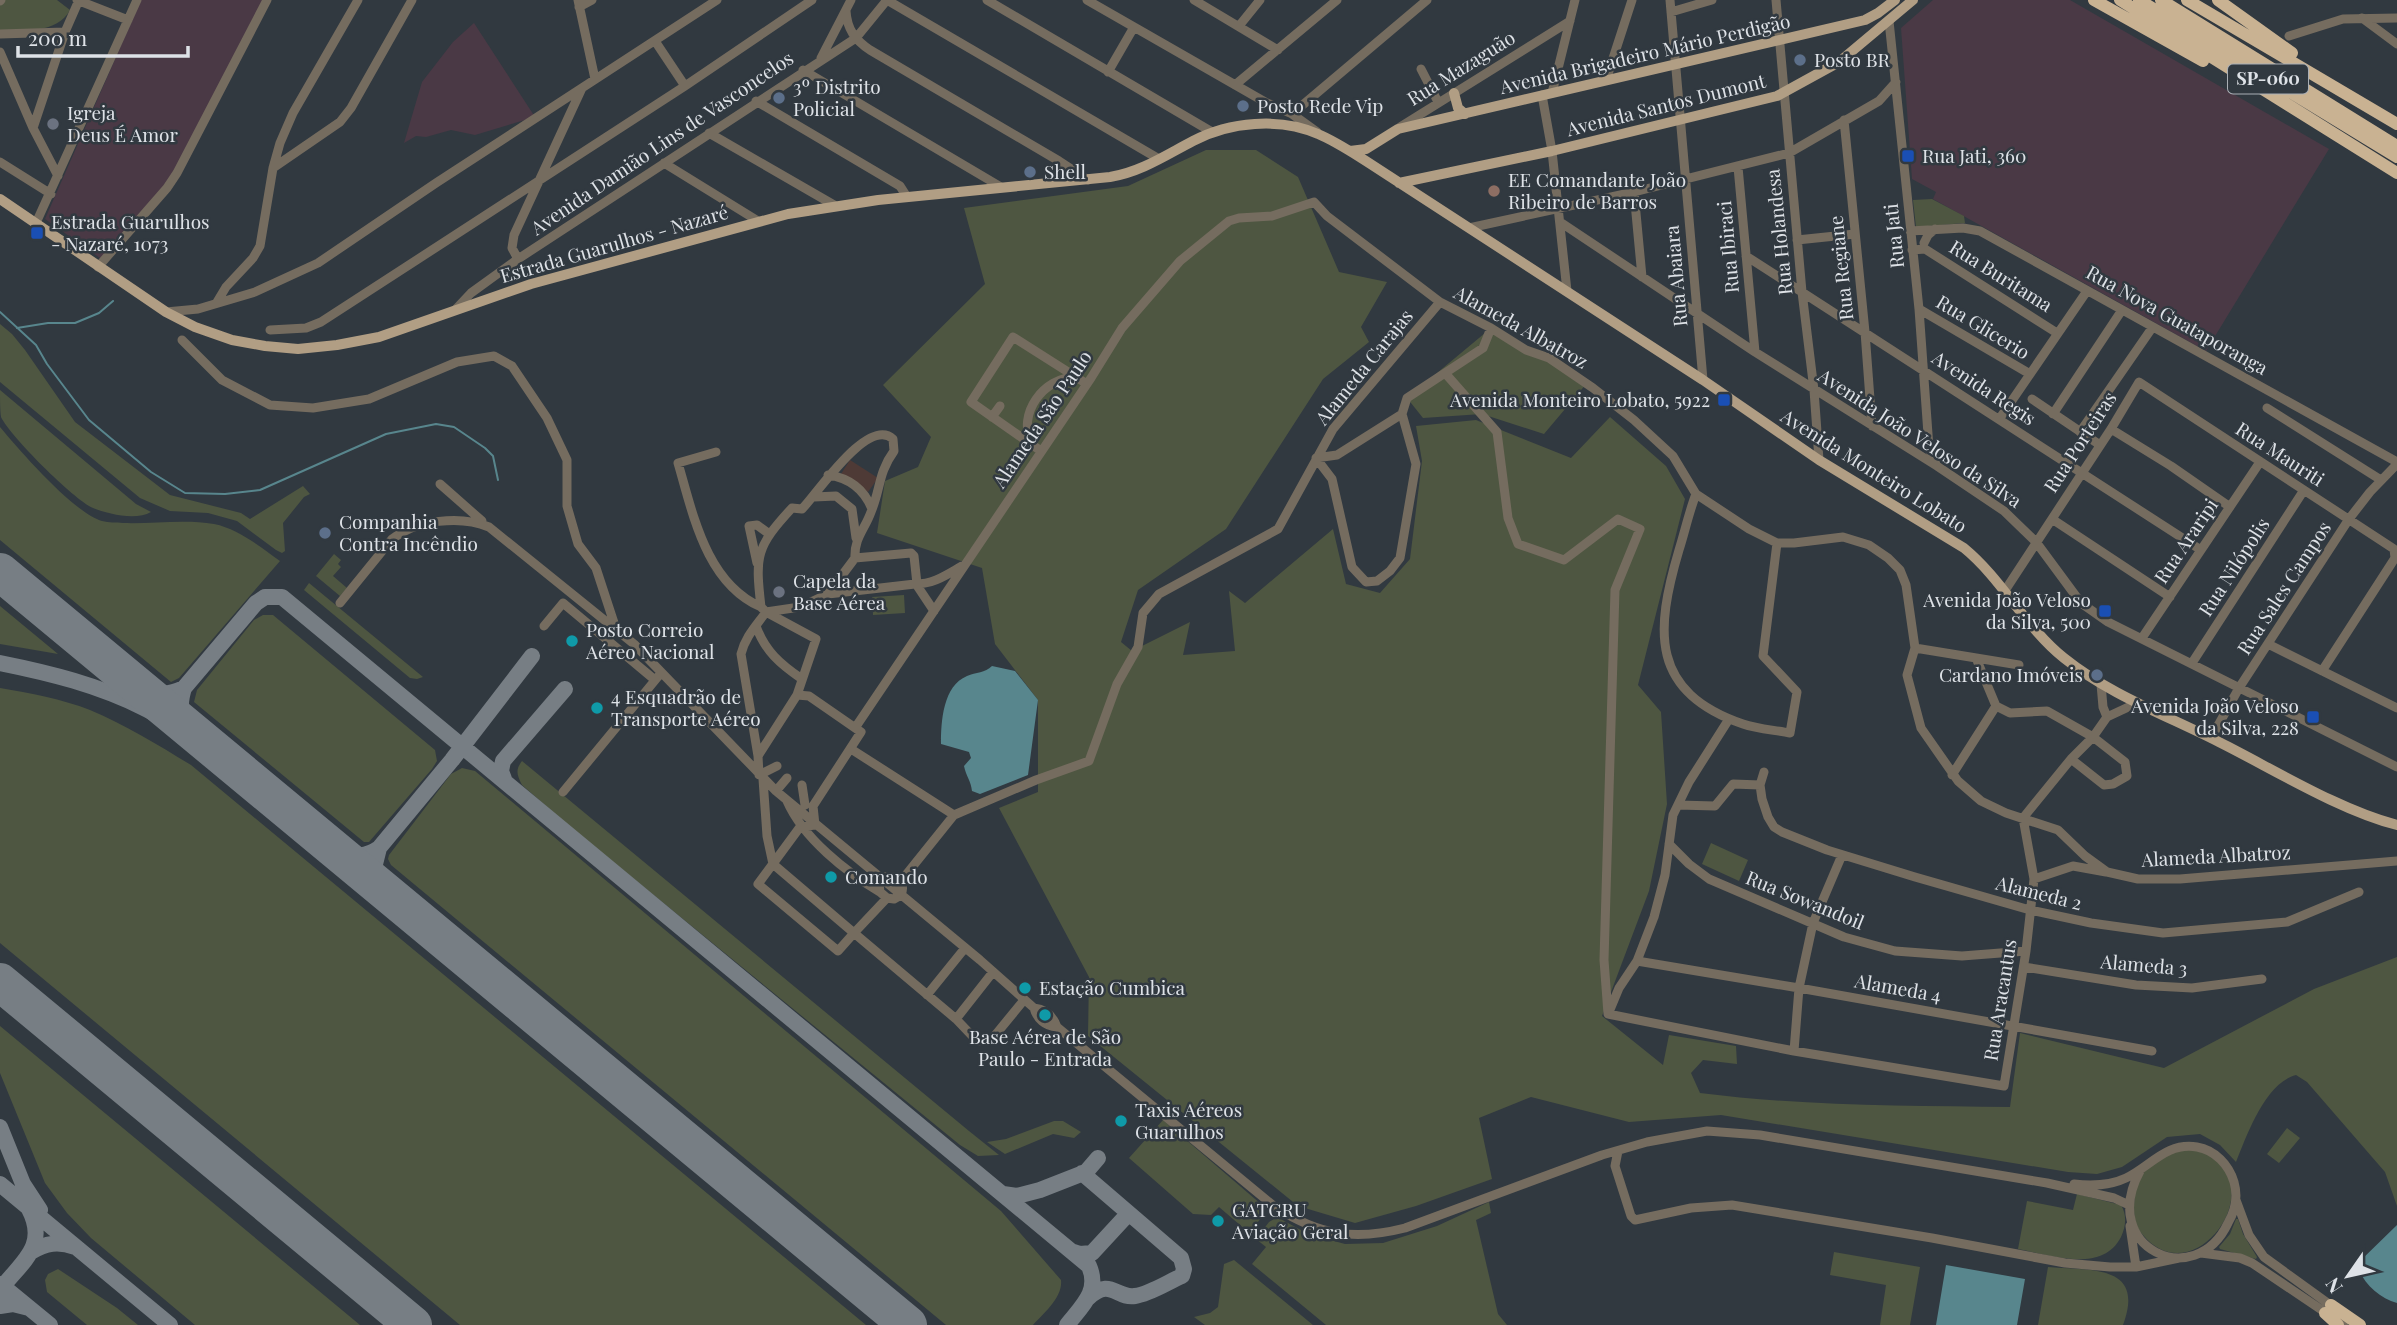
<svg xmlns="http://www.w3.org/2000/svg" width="2397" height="1325" font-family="'Playfair Display',serif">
	<rect width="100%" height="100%" fill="#313940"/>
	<path fill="#4a3945" d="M141 0H265L165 189 100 258 45 219Z
		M1933 0H2070L2329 149 2206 351 1933 199 1936 192 1912 179 1901 28Z
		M474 23 535 117 475 135 451 130 426 137 416 136 404 143 422 82 453 42Z"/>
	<path fill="#4e3a36" d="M850 460 878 478 868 492 841 474Z"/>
	<path fill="#4e5641" d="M5 0H57L70 10C57 34 24 30 0 31V4Z
		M1206 150H1256L1298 177 1339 272 1387 282 1361 327 1369 342 1323 379 1226 529 1138 590 1121 642 1132 651 1190 622 1183 655 1235 651 1229 591 1245 603 1333 529 1346 584 1380 593 1410 559 1422 461 1416 426 1476 420 1571 458 1610 417 1666 466 1685 499 1638 685 1661 712 1667 804 1649 891 1602 1016 1663 1065 1669 1035 1736 1046 1737 1064 1703 1060 1691 1073 1700 1093C1802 1106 1907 1106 2010 1107L2020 1033 2164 1068 2314 989 2397 957V1206L2385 1172 2307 1082 2296 1075C2265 1083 2247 1135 2236 1162L2220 1145 2200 1134 2167 1137 2122 1167 2097 1174 2068 1172 1721 1115 1629 1122 1531 1097 1479 1118 1492 1179 1416 1206 1355 1223 1298 1206 1088 1036 1089 977 999 808 1038 792V700L995 644 982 568 877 533 885 481 918 467 931 437 883 385 985 284 964 208 1128 186Z
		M1932 199 1964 216 1965 223 1916 227 1913 200Z
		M0 324 12 334 25 350 75 422 170 495 241 513 250 519 303 486 310 494 304 497 283 523 285 551 282 553 276 550 237 521 208 513 170 511 140 498 0 382Z
		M1491 328 1587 383 1544 434 1482 414 1423 418 1407 398Z
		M0 390 136 504 151 512C136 521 108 514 93 508 73 499 10 436 1 417 0 410 0 398 0 390Z
		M0 427C20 451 74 513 102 521 109 523 116 522 123 523 153 524 185 519 214 524 239 529 260 547 280 561L179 678 171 682 0 540Z
		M334 554 341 560 338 564 341 567 333 576 347 588 340 596 316 576Z
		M309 583 423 677 417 679 410 678 304 590Z
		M904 595 905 613 873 615 872 597Z
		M0 606 58 654 0 644Z
		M263 615H273L435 750 437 761 432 769 369 842H364L194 702 197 690 254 620Z
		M0 688C30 693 62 699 90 710 126 725 158 745 191 765L866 1325H460L0 943Z
		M522 761 969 1131 999 1155 978 1156 960 1145 569 826 522 785C517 775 515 770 522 761Z
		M462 768 475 771 1001 1211 1061 1280C1063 1297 1044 1313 1033 1325H946L391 865 388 859 389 855 451 774Z
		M1711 843 1748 860 1739 881 1702 864Z
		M0 1026 360 1325H195L91 1238 67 1213 45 1183 0 1073Z
		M1163 1120 1262 1205 1263 1216 1251 1230 1247 1231 1219 1207 1211 1215 1193 1214 1129 1158Z
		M1054 1121H1063L1081 1132 1074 1138 1053 1134 1005 1154 987 1142 1006 1139Z
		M2287 1128 2300 1138 2279 1163 2267 1154Z
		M2191 1149C2198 1151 2206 1153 2212 1156 2268 1193 2192 1294 2143 1235 2135 1226 2134 1218 2134 1206 2136 1167 2155 1154 2191 1149Z
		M2077 1194 2121 1205C2127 1215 2126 1226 2121 1237 2102 1274 2050 1255 2018 1249L2027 1201 2073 1210Z
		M1489 1202 1491 1213 1476 1220 1498 1314 1507 1325H1326L1252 1264 1266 1247 1256 1239 1269 1222 1277 1217 1308 1234 1345 1244 1383 1243 1437 1226Z
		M2236 1219H2238L2243 1234 2257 1257 2256 1259 2220 1249 2219 1247 2230 1234Z
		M1834 1252 1920 1267 1910 1325H1880L1886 1285 1830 1275Z
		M1234 1260 1313 1325H1205L1194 1317 1210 1313 1218 1307 1224 1264Z
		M2048 1267C2089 1271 2146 1263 2123 1325H2038Z
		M58 1269 117 1308 138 1325H87L47 1292 45 1280 48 1274Z"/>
	<path fill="#58868d" d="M992 666 1015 671 1038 700 1028 775 980 794 972 791C971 781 966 776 964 766L971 758 969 752 941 744C941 721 943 686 967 676 976 672 985 673 992 666Z
		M2397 1225V1303C2379 1298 2362 1283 2357 1264Z
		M1946 1265 2025 1279 2017 1325H1936Z"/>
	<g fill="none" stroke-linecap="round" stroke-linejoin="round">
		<path stroke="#58868d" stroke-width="2" d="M0 312 36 345 47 364 89 420 151 472 185 493 225 494 260 490 386 434 436 424 454 427 485 448 493 456 498 480
			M17 328 48 323H75L99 313 113 301"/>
		<path stroke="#777e84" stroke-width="16" d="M0 663C50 673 98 685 144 708 173 722 199 742 226 760
			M143 691C159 695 168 695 184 688
			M192 731C181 715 178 707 184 688L256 603 265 597H282L1089 1266C1100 1291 1082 1306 1067 1325
			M504 779 501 771 503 761 565 689
			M340 853C355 857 366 857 379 848
			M382 888 374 868 379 848 452 760 532 656
			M0 1127 23 1184 40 1210
			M1082 1173 1181 1258 1184 1269 1182 1276C1168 1282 1150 1294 1135 1296 1116 1299 1111 1277 1088 1298
			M0 1184 170 1325
			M1003 1194 1017 1196 1040 1190 1086 1172 1098 1158
			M1071 1251 1080 1254 1092 1253 1128 1214
			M31 1252C46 1243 58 1241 75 1247
			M0 1284 50 1325
			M0 1290C20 1263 49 1247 29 1209
			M0 1306 13 1304 29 1308"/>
		<path stroke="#777e84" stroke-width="38" d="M0 572 908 1325
			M0 982 413 1325"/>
		<path stroke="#756c5f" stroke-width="9" d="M77 0 128 20
			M578 0 595 79
			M887 0 1159 159
			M987 0 1212 132
			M1087 0 1265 102 1292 114 1317 132
			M1194 0 1278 50
			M1670 0 1703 380
			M1776 0 1802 292 1814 390 1819 460
			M0 1 1 0
			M579 7 592 0
			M846 11C847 29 855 40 870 50L1059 161 1088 180
			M1671 12 1712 0
			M2362 18 2397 44
			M1889 21 1919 309 1929 448 1936 464
			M1239 26 1260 0
			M0 34 65 32
			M2289 36 2343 19 2397 18
			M655 41 685 86
			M0 52 33 128 58 176
			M821 58 851 0
			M1421 69 1438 102
			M803 70 1001 187
			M1108 72 1134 27
			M1606 80 1632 0
			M1235 85 1337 0
			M1552 93 1575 0
			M1542 95 1552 151 1567 291
			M756 101 900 186 907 197
			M1292 114 1427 0
			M1844 120 1865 332 1872 426
			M1400 127 1570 21
			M33 128 65 32 79 0
			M709 133 834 205
			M0 162 51 194
			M664 163 758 221
			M1738 167 1755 352
			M273 168 340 122 351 108 412 0
			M1634 192 1642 277
			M1560 222 1755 352 1937 466 2004 511 2036 542 2081 603 2108 622 2397 767
			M36 223 137 0
			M1469 228 1634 192 1789 153 1879 101 1896 82
			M1910 231 1963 228 1980 231 2397 462
			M1797 240 1855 234
			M1924 243 1928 235 1935 229
			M1912 250 1925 249 2057 333
			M1746 256 2201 550
			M518 259 512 248 514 235 582 88
			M98 267 167 188 177 173 267 0
			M217 302 226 287 253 258 260 246 273 168 280 143 293 113 358 0
			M1919 309 2030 374
			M455 310 471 293 518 259 856 38 887 0
			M166 312 198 309 255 292 318 263 436 183 717 0
			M270 330 306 328 321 322 685 86 812 0
			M182 340 222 380 270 405 313 408 369 399 457 362 494 356 512 366 547 418 567 460V506L578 544 596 568 616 629
			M1445 373 1497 432 1508 518 1518 544 1564 560 1618 519 1640 529 1615 590 1604 960 1608 1014
			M2032 399 2100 445
			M2267 408 2381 480
			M1402 414 1337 455 1316 458 1332 479 1352 567 1366 582 1377 581 1390 571 1400 558 1416 464 1402 414 1407 398 1483 348 1491 328
			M2053 414 2122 310
			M992 417 1000 406
			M2000 418 2087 291
			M2111 429 2171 466 2230 507
			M2080 432 2152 328
			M1032 444C1016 414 1044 377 1076 377
			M1041 451 971 402 1013 337 1087 384
			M716 452 678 463C693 514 706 583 761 607
			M828 475C850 478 864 489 872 509
			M440 484 482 521
			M1696 494C1689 512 1685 531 1679 550 1655 631 1650 692 1743 724 1757 729 1775 730 1790 733L1797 692 1763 656 1777 543
			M814 497 836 496 852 509 856 538
			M2052 519 2170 597
			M757 563 749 526 757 525 768 533
			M2004 592 2111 429 2139 382 2394 549 2395 558 2322 671
			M828 594 855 558
			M340 603 392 539C417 520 460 515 489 527L634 644 776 791 980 960 1034 1008C1037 1019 1045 1026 1057 1027
			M934 611 918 587 917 584 914 556 911 553 855 558C854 538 865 529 871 512 881 488 878 473 894 451L893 439C868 416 817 494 802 509L792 508C756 547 755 555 761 607L766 612 800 607 828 594 915 584C934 584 946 575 962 566
			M544 626 563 603 655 680
			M756 626C765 651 780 664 802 679
			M2142 638 2260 462
			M2268 644 2397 708
			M1915 648 2019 665
			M2192 663 2304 490
			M2101 684 2103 707 2107 717
			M797 695 809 696 861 732 813 806 815 825 800 827
			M1996 706 2010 713 2047 711 2093 737 2125 762 2127 776 2113 784 2104 785 2071 759
			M855 728 1091 378 1122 328 1180 261 1229 221 1239 218 1272 216 1314 202 1327 216 1440 302 1491 328 1526 350 1549 358 1593 388 1634 420 1673 456 1696 494 1749 529 1777 543H1794L1843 537 1869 545 1888 558 1900 570 1906 585 1915 648 1907 675 1921 728 1958 781 1981 801 2006 813 2058 830 2085 856 2107 872 2138 879H2180L2397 861
			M2211 738 2239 688 2349 519 2370 492 2397 464
			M851 749 954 815 1036 780 1089 761 1117 684 1138 647 1143 613 1159 594 1278 529 1333 429 1440 302
			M758 756 741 654C745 637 756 626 766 612L816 639 797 695 758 756 759 775 777 766
			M1764 772 1760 785 1762 799 1768 817 1774 827 1782 832 1827 850 1915 877 2030 910 2091 923 2163 933 2287 922 2359 892
			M1952 775 1996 706 1976 658
			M763 779 767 836 773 864 854 933 838 951 758 884 800 827
			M802 785 805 805
			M776 791 787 778
			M563 792 661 673
			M787 801C803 838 846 872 880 892
			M1678 805 1715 806 1733 784 1760 785
			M1669 844 1689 864 1709 879 1844 937 1895 951 1962 956 2026 951
			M2034 879 2073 866 2106 872
			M901 881 954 815
			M887 898 880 892 879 883 885 877C897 875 906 883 901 895L894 899 887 898 854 933 956 1019 977 1041 992 1039 1024 1000
			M1637 961 1799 988 2152 1051
			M2024 967 2136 985 2192 988 2262 979
			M927 995 965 948
			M1034 1008C1045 1009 1053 1016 1057 1027L1275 1207C1319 1235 1354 1241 1405 1228L1602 1155 1647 1142 1707 1131 1760 1135 2047 1183 2114 1198 2129 1205
			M1609 1012 1619 988 1637 961 1654 917 1665 875 1673 815 1689 782 1729 719
			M1608 1014 1794 1051 2004 1086 2026 951 2034 879 2023 818 2071 759 2093 737 2107 717 2137 703
			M956 1019 993 972
			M1794 1051 1799 988 1813 923 1842 855
			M1618 1151 1615 1166 1631 1216 1635 1220 1691 1208 1732 1205 1932 1238 2065 1263 2110 1267H2136L2179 1258
			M2074 1184C2092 1186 2109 1186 2126 1178 2151 1166 2166 1142 2197 1147 2215 1150 2229 1165 2234 1182 2238 1196 2235 1211 2228 1223 2195 1293 2098 1248 2140 1171
			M2236 1200 2249 1235 2264 1257 2333 1307
			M2130 1226 2136 1267
			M2201 1253 2240 1258 2252 1263 2344 1325"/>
		<path stroke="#b19e84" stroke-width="10" d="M1454 93 1458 108 1465 114
			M1350 151 1366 149 1398 129 1865 20 1878 13 1895 0
			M1399 183 1552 151 1777 96 1839 62 1913 0
			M0 199 166 312 195 327 232 340 265 346 298 349 337 345 379 337 531 284 788 214 878 200 1110 177C1141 172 1166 155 1193 141 1229 122 1280 117 1318 134 1335 141 1353 153 1369 163L1703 380 1819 460 1964 548C2003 580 2025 627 2064 658 2110 695 2166 715 2219 742 2273 769 2339 810 2397 825"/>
		<path stroke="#c9b292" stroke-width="12" d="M2094 0 2203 61
			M2120 0 2397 173
			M2139 0 2397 157
			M2161 0 2397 146
			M2187 0 2397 124
			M2218 0 2292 53
			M2331 1305 2360 1325
			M2325 1313 2338 1325"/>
	</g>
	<g fill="#5c6f8a" stroke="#313940" stroke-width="2.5">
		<circle cx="1800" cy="60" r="7"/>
		<circle cx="779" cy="98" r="7"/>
		<circle cx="1243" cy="106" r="7"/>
		<circle cx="1030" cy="172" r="7"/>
		<circle cx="325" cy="533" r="7"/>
		<circle cx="2097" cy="675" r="7"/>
	</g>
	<g fill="#6b7280" stroke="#313940" stroke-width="2.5">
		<circle cx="53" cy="124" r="7"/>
		<circle cx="779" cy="592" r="7"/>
	</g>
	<g fill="#1a4fb4" stroke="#313940" stroke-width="2.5">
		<rect x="1901" y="149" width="14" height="14" rx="3.5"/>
		<rect x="30" y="226" width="14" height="14" rx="3.5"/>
		<rect x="1717" y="393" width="14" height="14" rx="3.5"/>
		<rect x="2098" y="604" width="14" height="14" rx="3.5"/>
		<rect x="2306" y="710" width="14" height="14" rx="3.5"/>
	</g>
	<circle fill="#8d6e63" stroke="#313940" stroke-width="2.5" cx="1494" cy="191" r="7"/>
	<g fill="#0f9aa8" stroke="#313940" stroke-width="2.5">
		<circle cx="572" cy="641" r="7"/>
		<circle cx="597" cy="708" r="7"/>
		<circle cx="831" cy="877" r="7"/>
		<circle cx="1025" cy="988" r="7"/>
		<circle cx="1045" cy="1015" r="7"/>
		<circle cx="1121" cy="1121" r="7"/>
		<circle cx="1218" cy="1221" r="7"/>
	</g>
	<g text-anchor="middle" stroke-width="5" stroke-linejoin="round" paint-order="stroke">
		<rect fill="#313940" stroke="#aaafb5" stroke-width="2" x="2228" y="64.5" width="80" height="29" rx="5"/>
		<g font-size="18" font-weight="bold" fill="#dee2e7">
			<text x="2268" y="85">SP-060</text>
		</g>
		<g font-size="19" fill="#dee2e7" stroke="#313940">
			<text transform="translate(1645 54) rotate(-13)" y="7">Avenida Brigadeiro Mário Perdigão</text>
			<text transform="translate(1461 68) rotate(-32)" y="7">Rua Mazaguão</text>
			<text transform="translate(1666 105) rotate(-14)" y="7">Avenida Santos Dumont</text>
			<text transform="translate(662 143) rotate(-34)" y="7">Avenida Damião Lins de Vasconcelos</text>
			<text transform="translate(1779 232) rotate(-96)" y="7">Rua Holandesa</text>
			<text transform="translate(1894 236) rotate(-96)" y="7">Rua Jati</text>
			<text transform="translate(614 244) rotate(-16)" y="7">Estrada Guarulhos - Nazaré</text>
			<text transform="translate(1728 247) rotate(-95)" y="7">Rua Ibiraci</text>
			<text transform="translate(1841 268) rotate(-96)" y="7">Rua Regiane</text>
			<text transform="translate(1676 276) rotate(-95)" y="7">Rua Abaiara</text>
			<text transform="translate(2001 276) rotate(32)" y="7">Rua Buritama</text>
			<text transform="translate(2177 320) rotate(29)" y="7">Rua Nova Guataporanga</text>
			<text transform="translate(1521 327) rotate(29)" y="7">Alameda Albatroz</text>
			<text transform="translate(1983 327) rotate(31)" y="7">Rua Glicerio</text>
			<text transform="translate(1364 367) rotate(-51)" y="7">Alameda Carajas</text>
			<text transform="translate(1984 388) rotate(33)" y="7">Avenida Regis</text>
			<text transform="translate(1042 419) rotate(-56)" y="7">Alameda São Paulo</text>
			<text transform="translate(1920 438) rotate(33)" y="7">Avenida João Veloso da Silva</text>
			<text transform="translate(2080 442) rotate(-57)" y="7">Rua Porteiras</text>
			<text transform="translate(2280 454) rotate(33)" y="7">Rua Mauriti</text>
			<text transform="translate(1874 471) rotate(32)" y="7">Avenida Monteiro Lobato</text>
			<text transform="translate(2186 541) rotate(-56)" y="7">Rua Araripi</text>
			<text transform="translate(2234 567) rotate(-57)" y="7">Rua Nilópolis</text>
			<text transform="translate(2284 588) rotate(-57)" y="7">Rua Sales Campos</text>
			<text transform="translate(2216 856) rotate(-3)" y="7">Alameda Albatroz</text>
			<text transform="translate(2039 893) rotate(14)" y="7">Alameda 2</text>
			<text transform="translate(1805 900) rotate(22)" y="7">Rua Sowandoil</text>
			<text transform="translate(2144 965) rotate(5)" y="7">Alameda 3</text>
			<text transform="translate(1898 988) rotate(10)" y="7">Alameda 4</text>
			<text transform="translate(2000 1000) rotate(-81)" y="7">Rua Aracantus</text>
		</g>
		<g font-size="19" fill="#dee2e7" stroke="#313940" text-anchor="start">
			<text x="1814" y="67">Posto BR</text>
			<text x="793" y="94">3º Distrito<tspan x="793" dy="22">Policial</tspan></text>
			<text x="1257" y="113">Posto Rede Vip</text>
			<text x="67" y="120">Igreja<tspan x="67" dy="22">Deus É Amor</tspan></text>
			<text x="1922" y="163">Rua Jati, 360</text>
			<text x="1044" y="179">Shell</text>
			<text x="1508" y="187">EE Comandante João<tspan x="1508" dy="22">Ribeiro de Barros</tspan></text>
			<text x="51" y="229">Estrada Guarulhos<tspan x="51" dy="22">- Nazaré, 1073</tspan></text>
			<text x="1710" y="407" text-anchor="end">Avenida Monteiro Lobato, 5922</text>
			<text x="339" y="529">Companhia<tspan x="339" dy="22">Contra Incêndio</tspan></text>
			<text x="793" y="588">Capela da<tspan x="793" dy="22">Base Aérea</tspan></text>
			<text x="2091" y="607" text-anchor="end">Avenida João Veloso<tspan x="2091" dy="22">da Silva, 500</tspan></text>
			<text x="586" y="637">Posto Correio<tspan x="586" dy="22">Aéreo Nacional</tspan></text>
			<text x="2083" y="682" text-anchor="end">Cardano Imóveis</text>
			<text x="611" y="704">4 Esquadrão de<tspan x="611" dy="22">Transporte Aéreo</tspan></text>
			<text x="2299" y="713" text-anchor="end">Avenida João Veloso<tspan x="2299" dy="22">da Silva, 228</tspan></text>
			<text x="845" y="884">Comando</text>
			<text x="1039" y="995">Estação Cumbica</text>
			<text x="1045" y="1044" text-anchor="middle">Base Aérea de São<tspan x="1045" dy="22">Paulo - Entrada</tspan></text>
			<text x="1135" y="1117">Taxis Aéreos<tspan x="1135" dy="22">Guarulhos</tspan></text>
			<text x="1232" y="1217">GATGRU<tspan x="1232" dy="22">Aviação Geral</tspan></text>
		</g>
	</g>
	<g transform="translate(2348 1276) rotate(236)" stroke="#313940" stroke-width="5" paint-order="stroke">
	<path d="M0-5L12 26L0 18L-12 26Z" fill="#dee2e7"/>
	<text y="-10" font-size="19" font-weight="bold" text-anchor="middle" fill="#dee2e7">N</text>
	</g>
	<path d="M18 46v10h170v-10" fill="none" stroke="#dee2e7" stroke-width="3.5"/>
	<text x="28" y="46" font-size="21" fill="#dee2e7" stroke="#313940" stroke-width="5" paint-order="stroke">200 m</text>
</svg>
